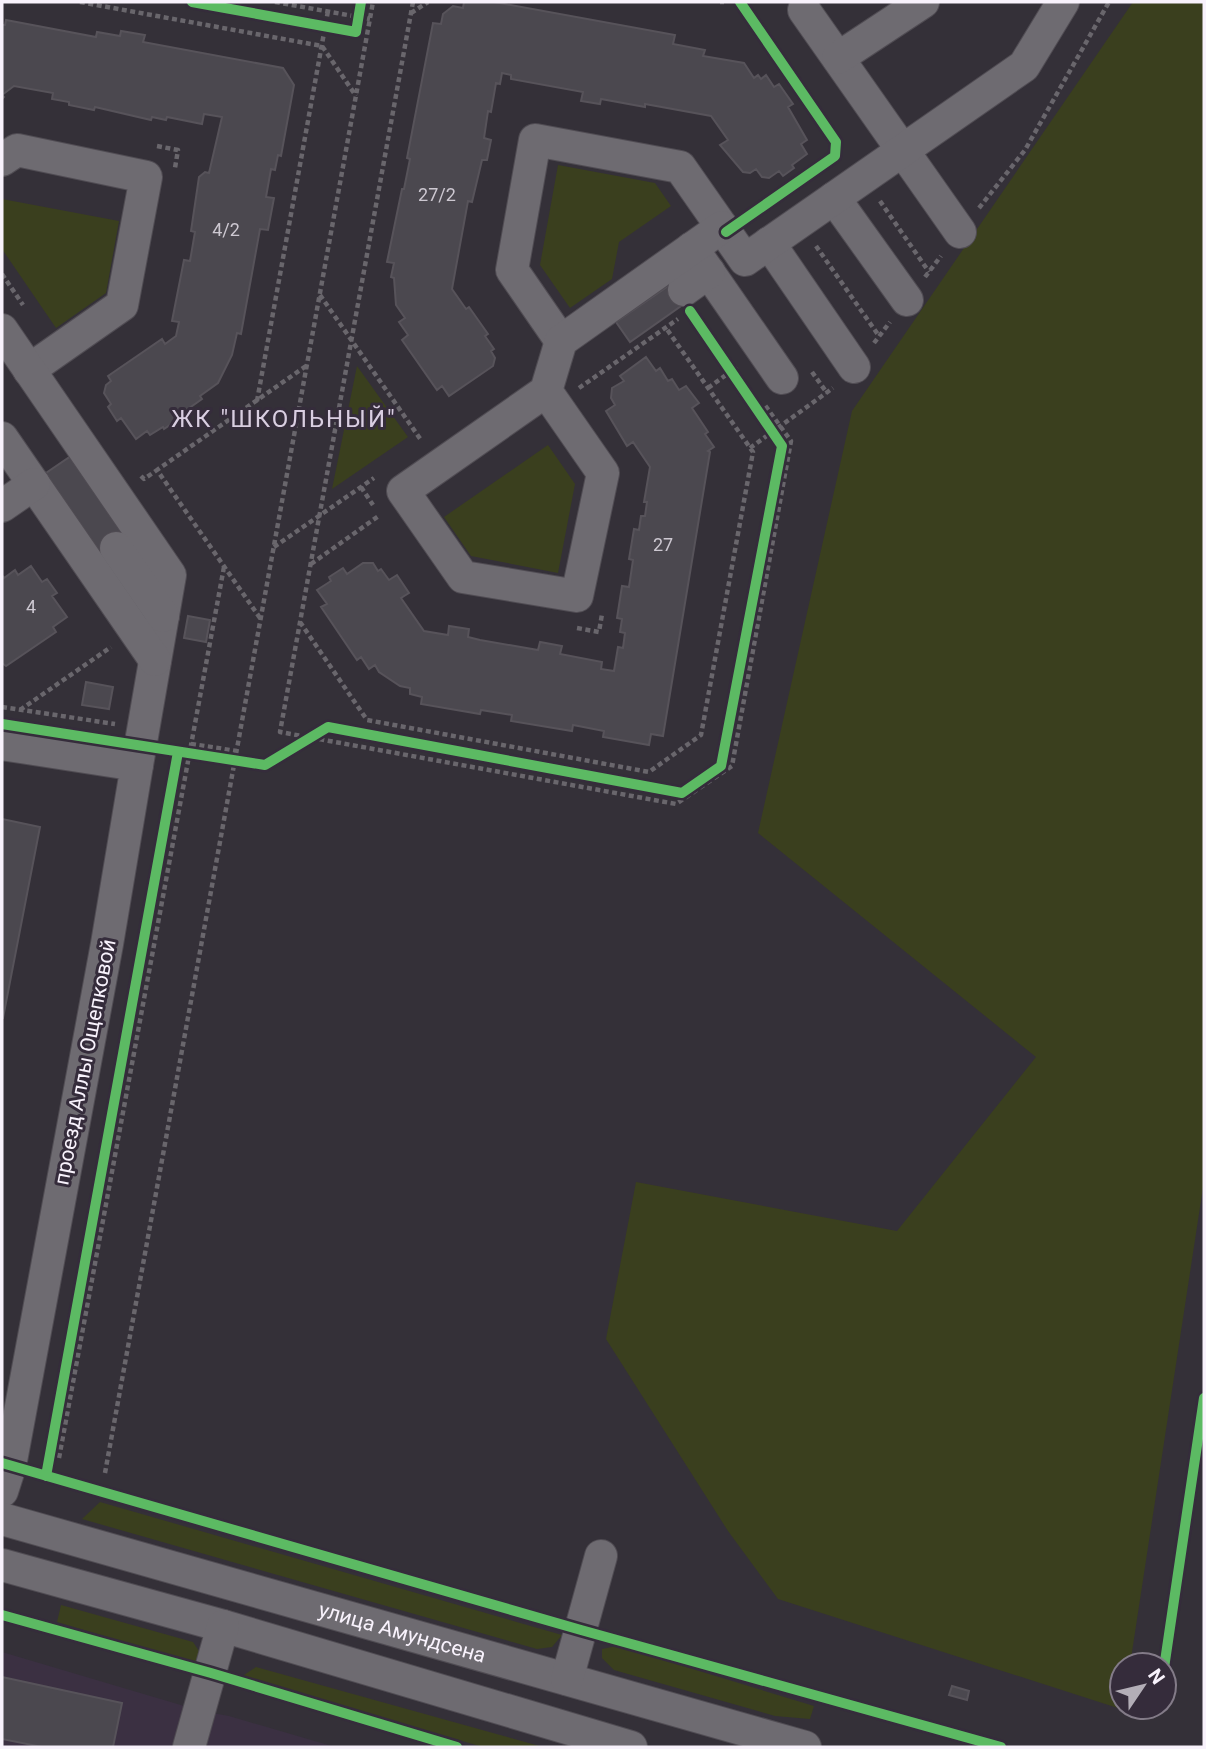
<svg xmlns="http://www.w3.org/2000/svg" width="1206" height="1749" font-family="Roboto,sans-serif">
	<rect width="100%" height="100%" fill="#343038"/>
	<path fill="#3b3042" d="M2 1652 201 1711 229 1716 335 1747H2Z"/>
	<path fill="#3a3f1e" d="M1133 2H1204V1181L1130 1665H1122L1124 1710 778 1599 728 1531 606 1339 636 1182 897 1231 1036 1057 758 833 852 411Z
		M558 165 655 183 671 206 619 242 612 279 570 308 540 265Z
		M2 199 119 221 106 293 56 328 2 249Z
		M357 366 408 437 332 489Z
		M548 445 575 484 558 573 471 556 444 517Z
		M100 1502 562 1635 552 1647 537 1649 82 1519Z
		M61 1605 193 1642 203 1657 201 1665 57 1622Z
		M617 1646 814 1706 810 1719 775 1716 614 1670 602 1658V1649Z
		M256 1667 543 1747H483L241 1677Z"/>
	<path fill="#4b484f" stroke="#57535a" stroke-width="2" d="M464 2H494L675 35 673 44 705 50 703 56 744 63 754 78 758 75 761 79 766 75 774 87 779 84 793 104 788 107 807 140 801 144 807 154 792 165 794 168 783 176 779 171 769 178 762 177 756 169 750 173 743 172 720 145 728 140 711 116 645 104V107L601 99 600 104 581 101 583 92 511 79V75L502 73 500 84 496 83 491 112 488 111 484 138 491 140 487 160H482L472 202 468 201 452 289 466 309 469 307 488 334 485 336 494 349 491 351 495 358 493 366 449 396 442 386 437 390 402 340 408 335 399 322 405 318 396 305 394 278 391 277 394 263 387 262 402 189H404L410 159 407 158 433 23 441 24 443 14 453 6 463 8Z
		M6 20 96 37 97 32 120 36 121 31 145 35 143 42 283 68 294 85 281 156 278 155 275 170 271 169 266 197 274 198 268 230 260 229 241 334 237 333 232 355 218 383 200 396 202 399 188 409 190 411 164 429 163 427 150 435 147 431 136 439 121 418 117 421 108 407 111 404 104 393 106 385 111 381 108 376 162 339 165 344 176 336 179 322 172 321 184 260 190 261 195 232 191 231 199 177 205 172 209 173 222 117 204 114 202 124 167 117 166 120 152 117 151 120 95 107 94 110 69 105V102L52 99 53 93 14 86 2 95 4 97 2 99V25H5Z
		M677 280 691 299 630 342 616 322Z
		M646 357 656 371 660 368 668 381 672 379 679 390 686 386 699 403 692 408 708 432 705 434 714 447 708 451 710 452 663 736 651 734 649 745 603 737 604 731 573 725 572 731 511 721 512 715 481 710 480 714 421 704 422 697 410 694V688L400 686 379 672 375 665 369 669 361 657 357 660 321 607 327 604 317 590 331 581 329 577 343 568 347 574 363 563H373L378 571 381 569 389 580 397 575 409 593 401 598 424 631 448 635 449 626 469 629 468 637 480 640 538 650 540 642 562 646 560 654 602 662 601 669 614 671 618 647 623 648 625 633 620 632 622 619 617 618 622 586 629 587 633 560 629 559 634 529 639 530 641 516H645L647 502H644L650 467 633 442 627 446 606 411 615 405 611 398 612 388 624 381 620 376Z
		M74 454 131 537 101 558 43 475Z
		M31 566 42 582 47 579 57 593 52 596 67 617 53 627 56 632 6 666 2 663V575L4 578 15 570 18 575Z
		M188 616 210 620 206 642 184 638Z
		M86 682 113 687 109 709 82 705Z
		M2 819 40 827 3 1018H2Z
		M2 1677 122 1703 113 1747H42L2 1739Z
		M952 1686 969 1691 967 1700 949 1695Z"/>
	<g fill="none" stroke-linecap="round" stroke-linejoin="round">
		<defs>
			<g id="minor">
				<path d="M804 10 960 232"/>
				<path d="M838 58 923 2"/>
				<path d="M2 160 17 150 146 177 122 305 29 370"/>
				<path d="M834 198 907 300"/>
				<path d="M769 243 854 367"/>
				<path d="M692 248 782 378"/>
				<path d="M684 290 709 272"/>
				<path d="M2 330 170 575 137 765"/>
				<path d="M561 341 512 270 535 140 680 167 745 260 1024 66 1063 2"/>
				<path d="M546 391 603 473 577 596 463 577 403 491 546 391 561 341 722 227"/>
				<path d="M2 438 155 660"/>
				<path d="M2 506 34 484"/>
				<path d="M116 548 163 616"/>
				<path d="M2 744 137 765 107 944 10 1466 2 1491"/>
				<path id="s1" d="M2 1519 805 1747"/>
				<path d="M2 1565 223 1626 631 1747"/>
				<path d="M567 1679 601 1556"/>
				<path d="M189 1747 223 1626"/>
			</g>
		</defs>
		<use href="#minor" stroke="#504c53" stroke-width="34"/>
		<path stroke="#69666c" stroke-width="4.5" stroke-dasharray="5 3.5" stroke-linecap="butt" d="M80 2 322 46 356 96
			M275 2 370 19
			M413 2 280 732 676 804 732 766 791 441 764 404
			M720 2H724
			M411 13 428 2
			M157 146 178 150 175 168
			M880 201 929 272
			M979 208 1025 150 1109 2
			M816 246 879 336
			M2 274 23 305
			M925 277 941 256
			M320 295 421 440
			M874 343 890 322
			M812 372 827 393
			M579 388 678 319
			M708 388 737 367
			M257 401 328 11
			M750 448 833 388
			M141 476 144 479 157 470
			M361 487 373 505
			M274 547 374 478
			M311 564 380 515
			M260 618 157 470 306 366
			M300 622 367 720 649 772 701 735 753 452 666 328
			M577 628 599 632 602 614
			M2 707 115 724
			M20 710 111 647
			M191 744 237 751
			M106 1113 122 1116
			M59 1458 224 567
			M105 1473 373 2"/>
		<use href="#minor" stroke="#6e6b71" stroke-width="32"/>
		<defs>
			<path id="cycleway" d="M192 2 356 32 361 2
				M726 232 835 156 836 142 740 2
				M2 724 265 765 328 727 682 793 721 766 782 446 690 311
				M2 1463 581 1630 1001 1747
				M46 1476 178 752
				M2 1615 211 1673 457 1747
				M1164 1668 1204 1398"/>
		</defs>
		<use href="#cycleway" stroke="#352c3b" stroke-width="15"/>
		<use href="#cycleway" stroke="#5cba63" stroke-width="10"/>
	</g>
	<g text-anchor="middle" stroke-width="6" stroke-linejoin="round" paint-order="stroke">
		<g font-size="18" fill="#cdc8d1">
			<text x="437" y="201">27/2</text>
			<text x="226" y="236">4/2</text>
			<text x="663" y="551">27</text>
			<text x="31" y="613">4</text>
		</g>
		<g font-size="21" fill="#f8f2fc" stroke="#352c3b">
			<text transform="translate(85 1062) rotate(-79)" y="7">проезд Аллы Ощепковой</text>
			<text dy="7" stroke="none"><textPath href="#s1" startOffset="416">улица Амундсена</textPath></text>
		</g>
		<g font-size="24" letter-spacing="2" fill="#d9cee1" stroke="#352c3b">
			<text x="284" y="427">ЖК "ШКОЛЬНЫЙ"</text>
		</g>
	</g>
	<rect width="1206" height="1749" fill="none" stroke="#f8f2fc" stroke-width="7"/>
	<g transform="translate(1143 1686) rotate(55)"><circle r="33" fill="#352c3b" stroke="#837b88" stroke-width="2"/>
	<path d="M0-5L12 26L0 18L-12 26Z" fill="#b3aeb7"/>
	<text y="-10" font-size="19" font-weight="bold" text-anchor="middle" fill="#f8f2fc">N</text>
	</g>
</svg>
